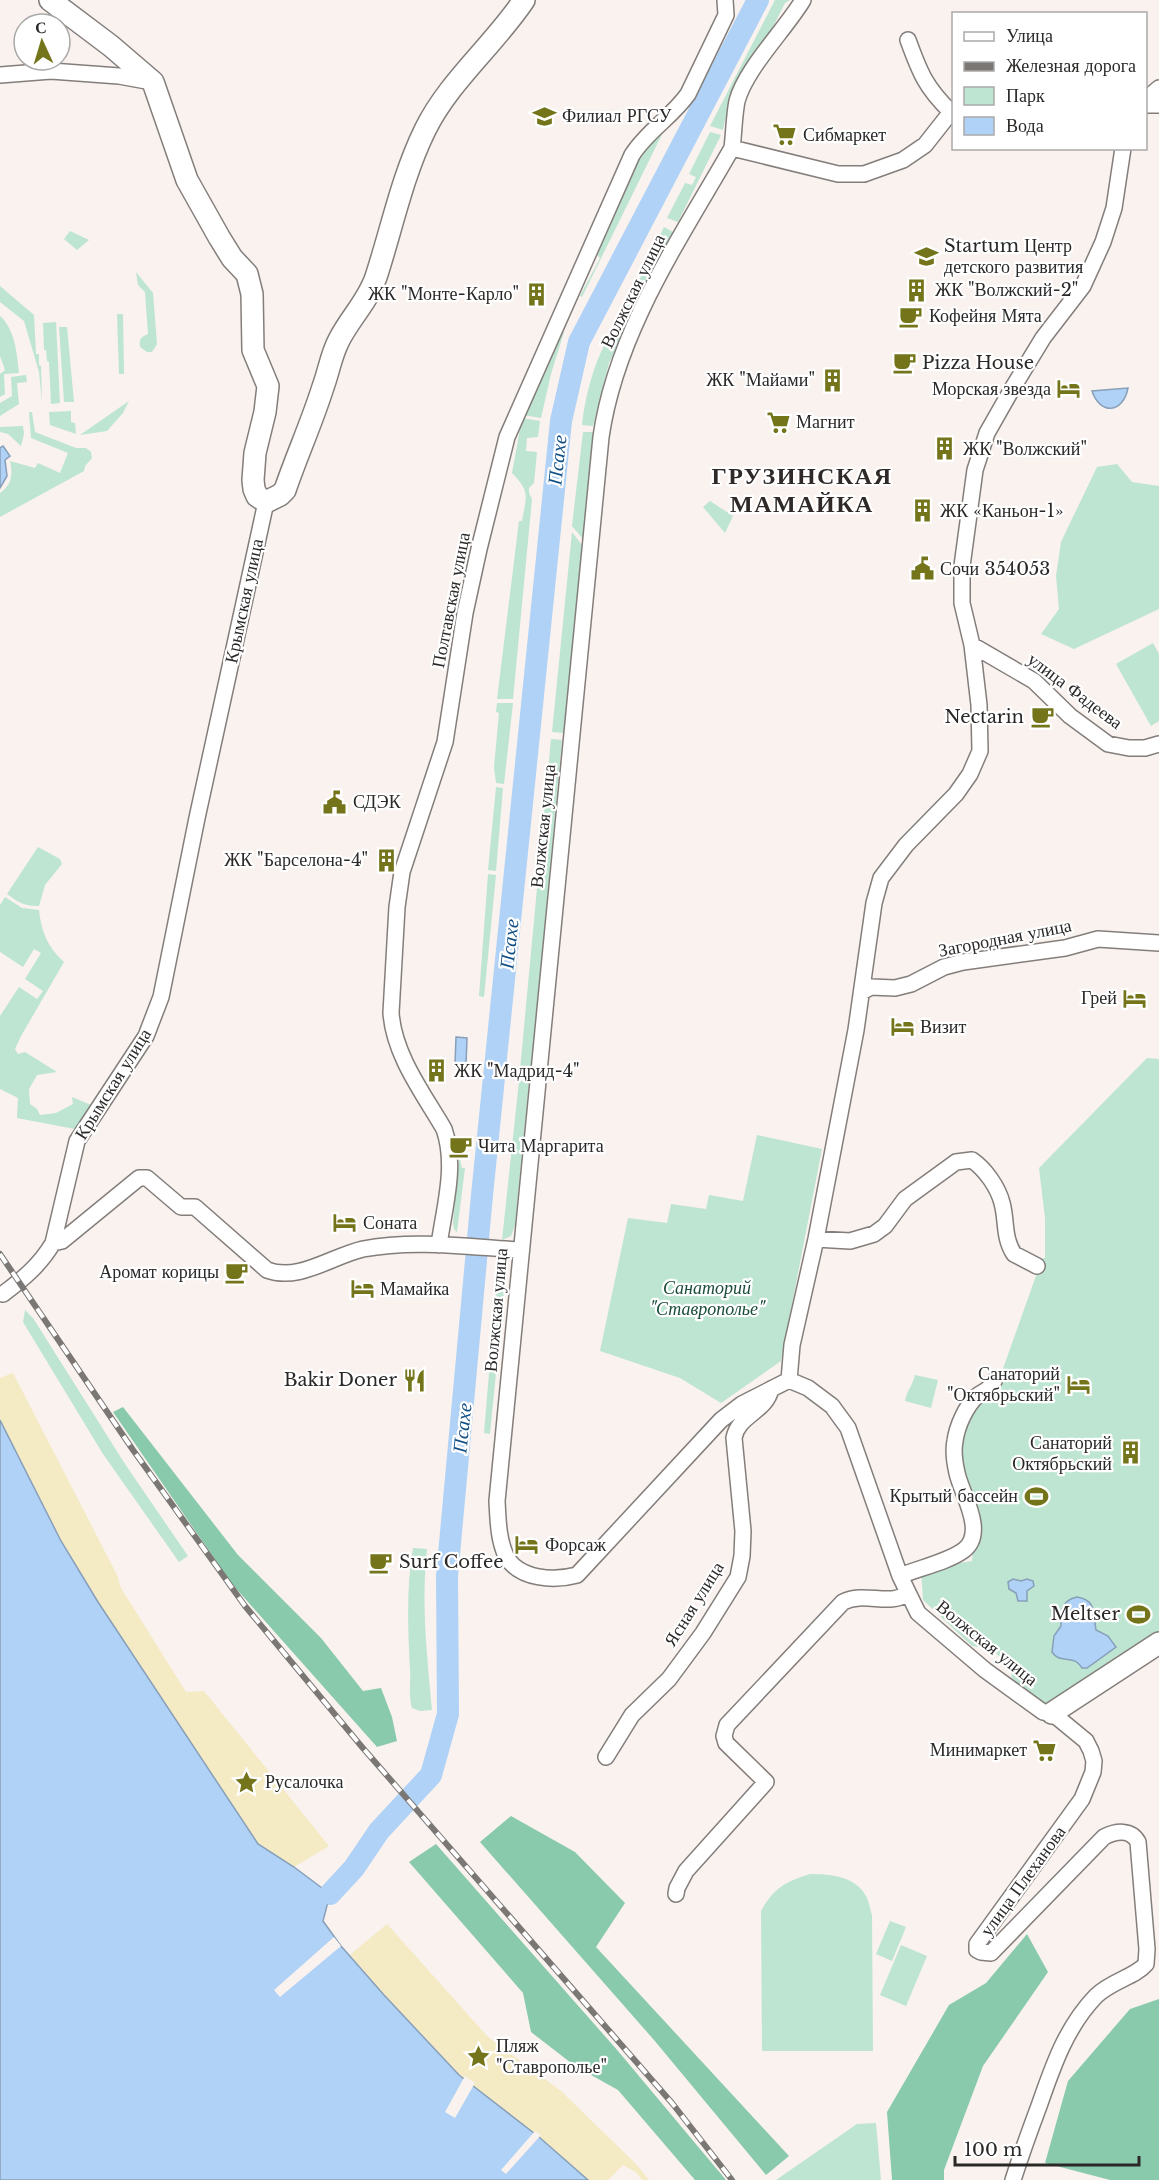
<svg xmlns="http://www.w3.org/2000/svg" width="1159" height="2180" font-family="'Libre Baskerville',serif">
	<rect width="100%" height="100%" fill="#f9f2ee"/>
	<path fill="#bde5d1" d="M775 0H790L785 3 771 31 758 48 730 95 723 130 710 126Z
		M670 118 582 297 580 296 600 258 597 255 622 197 617 196 642 148Z
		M710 132 721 135 678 222 667 218 685 183 692 185 696 177 689 174Z
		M664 227 673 232V236L609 363 593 426 582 425C585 397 595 357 611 334L618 337 622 328 616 325 661 238 660 235Z
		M70 231 89 240 77 250 64 239Z
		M136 272 153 293 157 344 152 352H147L140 347C139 339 141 337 148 334L145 292 138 285Z
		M0 286 34 315 36 354H39V365L41 366 42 403 39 372 24 321 0 302Z
		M117 314H123L124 374H119Z
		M0 316C15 329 17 354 19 373L4 374 5 394 0 397V374L5 370 0 356Z
		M56 322 60 403 51 404 49 362 47 361 46 350H44L43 323Z
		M59 327H67L74 402H64Z
		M557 329 564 332 551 374 541 418 523 415Z
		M26 375 27 382 17 383 19 404 0 416V403L12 396 11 377Z
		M129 401 123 413 107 431 80 435Z
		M71 411V422L75 423 76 434 50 425 49 412Z
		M29 412H32L35 432 76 448H86L91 452 92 458 85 466 84 471 0 517V493C12 485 13 474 10 461L35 468 38 463 60 473 68 453 31 438Z
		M522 418 540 421 538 437 527 438 526 451 537 452 534 483 529 488V493L532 499 513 699H497L519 521H522C526 497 531 492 512 473Z
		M23 426 24 434 21 446 8 434 0 432V427Z
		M583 432H593L583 539 572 526Z
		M1117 464 1132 482 1159 486V609L1074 649 1041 634 1059 609 1056 576 1061 542 1097 467Z
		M710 501 733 516 725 533 703 507Z
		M572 532 582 545 564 733 552 732Z
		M1153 643 1159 654V721L1151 726 1116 664Z
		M497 703H513L504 784 496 783 494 767 499 713 496 712Z
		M551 739 562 740 531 1071 520 1070Z
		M496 787 503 788 496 871 488 870Z
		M38 847 60 859 62 864 45 885 39 906C25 906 19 903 7 894Z
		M488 874 496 875 484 997 479 996Z
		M5 897 22 908 39 910C41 931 48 948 64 962L21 1036 15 1049 18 1054 25 1052 57 1072 37 1075 29 1089 30 1104 37 1109 40 1115 56 1113 73 1104 72 1097 91 1105 80 1130 17 1118 18 1098 0 1089V1016L19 987 37 999 43 991 25 979 41 953 34 949 23 967 0 952V905Z
		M1147 1058 1159 1059V1632L1046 1708 1012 1678 1010 1669 998 1655 991 1649 972 1646 923 1600 921 1569 972 1561 975 1525 959 1452 963 1429 975 1406 1000 1377 1037 1273V1259L1045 1258V1218L1039 1168Z
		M519 1081 529 1082 515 1225 511 1236 502 1240Z
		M757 1135 822 1149 781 1361 721 1403 680 1378 600 1351 628 1218 667 1223 671 1204 706 1209 709 1195 743 1201Z
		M459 1155 462 1168H465L457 1232 454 1229 453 1223Z
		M498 1265 505 1275 504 1291 490 1434 484 1433Z
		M25 1310 33 1318 125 1464 188 1556 179 1562 103 1454 23 1322Z
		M915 1375 938 1380 931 1408 905 1401C907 1390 912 1387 915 1375Z
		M413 1548 427 1549C421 1603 427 1656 432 1710L420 1711 412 1708C408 1695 411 1683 410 1670 408 1629 406 1589 413 1548Z
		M810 1874C830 1874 855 1876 866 1896 869 1901 870 1909 872 1915L873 2051H762L761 1911C774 1888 785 1882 810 1874Z
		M890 1921 906 1927 892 1961 876 1954Z
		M901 1945 927 1956 906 2006 880 1995Z
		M876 2123 881 2180H776L857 2124Z"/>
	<path fill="#8acaac" d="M123 1407 238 1555 321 1638 363 1691 381 1688 392 1717 397 1741 377 1747 232 1584 113 1412Z
		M511 1816 575 1852 625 1903 596 1947 789 2156 766 2175 654 2040 480 1842Z
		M436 1844 618 2051 726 2180H695L618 2090 575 2066 531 2032 523 1993 409 1862Z
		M1027 1934 1048 1972 983 2066 944 2170V2180H892L887 2112 949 2005 986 1983Z
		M1159 1999V2180H1110L1045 2163 1068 2081 1130 2009Z"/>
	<path fill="#f4eac4" d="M13 1373 117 1575 121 1588 186 1692 204 1691 329 1846 294 1867 258 1844 98 1602 61 1541 0 1420V1378Z
		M387 1924 488 2037 561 2091 636 2164 649 2180H642L637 2173 623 2165 608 2180H588L539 2137 459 2075 384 1995 350 1955Z"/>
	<path fill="#b0d2f7" stroke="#889fb9" stroke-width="1.5" d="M1128 388C1123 414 1100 415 1092 391Z
		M3 446 10 456 5 460 7 476 0 488V448Z
		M456 1037 467 1038 466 1065 455 1064Z
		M0 1420 61 1541 98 1602 258 1844 294 1867 330 1894 323 1921 341 1946 384 1995 459 2075 539 2137 588 2180H0Z
		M1013 1579 1021 1581 1027 1579 1033 1581 1034 1586 1027 1591V1601H1018L1016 1593 1009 1589 1008 1582Z
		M1077 1597C1097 1600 1093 1614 1096 1630L1108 1636 1116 1647 1087 1668H1082C1073 1653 1060 1665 1052 1652L1054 1636 1061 1626C1060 1613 1061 1600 1077 1597Z"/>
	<path fill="#f9f2ee" d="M334 1937 341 1946 280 1997 274 1990Z
		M465 2076 475 2083 455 2118 445 2112Z
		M535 2131 541 2135 506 2174 501 2170Z"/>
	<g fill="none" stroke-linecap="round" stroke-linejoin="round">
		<path stroke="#b0d2f7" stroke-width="22" d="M330 1894 354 1868 379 1831 431 1775 448 1714 447 1576 482 1195 561 421 579 342 758 0"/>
		<defs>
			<path id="street" d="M908 40C920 73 926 88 951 112
				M0 75 51 71 119 76 152 82
				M1146 99 1159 88
				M1146 105H1159
				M951 112 925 145 903 160 864 174H838L732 148C680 239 616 332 601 437L497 1501C498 1518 498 1539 506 1556 519 1580 555 1581 577 1575L721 1420 742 1404 789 1380 808 1388 832 1406 848 1428 900 1576 918 1613 985 1670 1043 1712 1052 1713 1086 1741 1091 1751 1094 1761 1093 1772 1082 1799 977 1944V1950L981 1952 991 1953 1104 1837C1116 1831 1131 1829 1138 1842L1147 1949 1146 1964C1135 1977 1111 1981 1096 1996 1066 2027 1053 2066 1039 2106 1030 2130 1021 2155 1013 2180
				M732 148C734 133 734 116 737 101 746 68 785 30 803 0
				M972 645 1034 681 1070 716 1108 744 1129 748H1145L1159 744
				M862 992 871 987 895 988 911 984 944 967 963 962 1065 948 1098 939 1159 943
				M816 1239 850 1241 874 1234 885 1226 905 1199 956 1162 972 1160C985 1169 998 1187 1002 1203 1007 1221 1003 1237 1014 1254L1037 1266
				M53 1243 62 1241 139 1178H147L181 1207H195L267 1270C299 1282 332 1256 363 1249 414 1239 469 1247 521 1250
				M439 1245C444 1208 457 1166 444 1129 423 1093 394 1055 391 1013L397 907 402 872 445 742 465 613 479 549 507 437 632 155C647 131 672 117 688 94L726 15 725 0
				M3 1294C23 1279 40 1265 53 1243L77 1141 146 1036 161 997 197 818 266 502
				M789 1380 792 1345 816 1239 856 1030 874 903 881 878 906 845 956 794 970 774 980 751 979 705 972 645 962 603V566L975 470 987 433 1012 389 1043 338 1083 286 1103 242 1114 208 1123 148
				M900 1576C919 1568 948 1562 964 1550 987 1532 961 1493 957 1473 955 1464 953 1450 955 1441 957 1426 966 1406 977 1396 984 1391 990 1390 994 1381
				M606 1757 632 1715 669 1679 703 1633 738 1577 742 1556 743 1531 734 1438C738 1415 766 1412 771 1389
				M676 1894 677 1888 686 1871 766 1782 726 1743 724 1736 727 1725 843 1602C865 1591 890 1607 908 1593"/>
			<path id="secondary" d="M50 0 111 46 153 82 187 180 219 237 232 258 247 274 252 294 253 350 268 386 265 412 255 453 253 480 254 489 257 496 266 502 280 495 285 490C297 455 312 422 323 387 329 371 331 355 339 340 350 318 368 301 376 277 392 228 402 177 425 130 449 81 494 45 524 0
				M1052 1713 1159 1643"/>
		</defs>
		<use href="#street" stroke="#847e7b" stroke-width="18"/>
		<use href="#secondary" stroke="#847e7b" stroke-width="24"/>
		<use href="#street" stroke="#fff" stroke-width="15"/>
		<use href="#secondary" stroke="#fff" stroke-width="21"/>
		<defs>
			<path id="rail" d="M0 1254 133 1450 245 1606 362 1747 672 2103 732 2180"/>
		</defs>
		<use href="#rail" stroke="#7b7775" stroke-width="6"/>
		<use href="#rail" stroke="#fff" stroke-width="4" stroke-dasharray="11" stroke-linecap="butt"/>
	</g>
	<defs>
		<symbol id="university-bare" viewBox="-9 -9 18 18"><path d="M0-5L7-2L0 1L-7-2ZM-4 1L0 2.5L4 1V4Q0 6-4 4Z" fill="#74751b" stroke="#fff" stroke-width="2.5" paint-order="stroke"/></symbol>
		<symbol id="supermarket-bare" viewBox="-9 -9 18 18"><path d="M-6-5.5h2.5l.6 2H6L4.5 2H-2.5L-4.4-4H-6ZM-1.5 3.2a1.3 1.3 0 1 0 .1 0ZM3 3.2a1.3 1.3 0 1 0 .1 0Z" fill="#74751b" stroke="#fff" stroke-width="2.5" paint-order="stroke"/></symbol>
		<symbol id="school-bare" viewBox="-9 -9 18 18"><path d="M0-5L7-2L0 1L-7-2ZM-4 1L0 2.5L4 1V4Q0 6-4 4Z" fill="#74751b" stroke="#fff" stroke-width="2.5" paint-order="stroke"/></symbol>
		<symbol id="building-bare" viewBox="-9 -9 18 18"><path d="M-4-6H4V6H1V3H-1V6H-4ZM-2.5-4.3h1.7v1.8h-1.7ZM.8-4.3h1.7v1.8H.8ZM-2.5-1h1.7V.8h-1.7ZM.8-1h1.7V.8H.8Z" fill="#74751b" stroke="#fff" stroke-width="2.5" paint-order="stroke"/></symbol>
		<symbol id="cafe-bare" viewBox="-9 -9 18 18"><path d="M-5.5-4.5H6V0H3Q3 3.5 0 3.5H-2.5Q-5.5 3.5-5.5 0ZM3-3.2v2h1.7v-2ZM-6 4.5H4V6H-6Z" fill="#74751b" stroke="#fff" stroke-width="2.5" paint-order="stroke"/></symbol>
		<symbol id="hotel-bare" viewBox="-9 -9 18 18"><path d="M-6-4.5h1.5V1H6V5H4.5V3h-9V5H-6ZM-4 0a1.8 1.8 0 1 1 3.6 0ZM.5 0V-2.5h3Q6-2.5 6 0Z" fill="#74751b" stroke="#fff" stroke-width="2.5" paint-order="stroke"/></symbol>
		<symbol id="civic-bare" viewBox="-9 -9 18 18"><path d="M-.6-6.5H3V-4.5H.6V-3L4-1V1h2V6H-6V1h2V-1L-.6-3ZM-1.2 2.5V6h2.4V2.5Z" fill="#74751b" stroke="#fff" stroke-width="2.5" paint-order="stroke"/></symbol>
		<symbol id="restaurant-bare" viewBox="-9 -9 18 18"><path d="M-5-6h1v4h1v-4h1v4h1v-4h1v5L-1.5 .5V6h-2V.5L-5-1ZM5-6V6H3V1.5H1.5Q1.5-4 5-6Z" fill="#74751b" stroke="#fff" stroke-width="2.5" paint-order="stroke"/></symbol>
		<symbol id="stadium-bare" viewBox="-9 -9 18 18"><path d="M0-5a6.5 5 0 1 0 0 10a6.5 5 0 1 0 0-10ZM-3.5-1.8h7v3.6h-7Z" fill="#74751b" stroke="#fff" stroke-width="2.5" paint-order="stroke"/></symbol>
		<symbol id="sight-bare" viewBox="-9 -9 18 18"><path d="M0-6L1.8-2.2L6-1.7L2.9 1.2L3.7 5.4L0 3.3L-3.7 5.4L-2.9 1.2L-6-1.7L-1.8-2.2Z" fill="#74751b" stroke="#fff" stroke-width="2.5" paint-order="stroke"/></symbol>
	</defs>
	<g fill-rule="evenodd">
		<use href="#university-bare" x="528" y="100" width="33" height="33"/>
		<use href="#supermarket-bare" x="768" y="118" width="33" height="33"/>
		<use href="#school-bare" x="910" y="240" width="33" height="33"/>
		<use href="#building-bare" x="900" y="274" width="33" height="33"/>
		<use href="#building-bare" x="520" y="278" width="33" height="33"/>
		<use href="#cafe-bare" x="894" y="300" width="33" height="33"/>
		<use href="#cafe-bare" x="888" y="346" width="33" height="33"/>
		<use href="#building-bare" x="816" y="364" width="33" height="33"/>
		<use href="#hotel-bare" x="1052" y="372" width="33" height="33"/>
		<use href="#supermarket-bare" x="762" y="406" width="33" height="33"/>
		<use href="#building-bare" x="928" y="432" width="33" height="33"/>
		<use href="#building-bare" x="906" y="494" width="33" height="33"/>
		<use href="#civic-bare" x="906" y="552" width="33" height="33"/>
		<use href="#cafe-bare" x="1026" y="700" width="33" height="33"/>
		<use href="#civic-bare" x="318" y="786" width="33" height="33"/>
		<use href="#building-bare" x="370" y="844" width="33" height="33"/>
		<use href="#hotel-bare" x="1118" y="982" width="33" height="33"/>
		<use href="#hotel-bare" x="886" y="1010" width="33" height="33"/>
		<use href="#building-bare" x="420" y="1054" width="33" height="33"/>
		<use href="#cafe-bare" x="444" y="1130" width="33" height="33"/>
		<use href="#hotel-bare" x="328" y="1206" width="33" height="33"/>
		<use href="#cafe-bare" x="220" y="1256" width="33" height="33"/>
		<use href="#hotel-bare" x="346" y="1272" width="33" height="33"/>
		<use href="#restaurant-bare" x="398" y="1364" width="33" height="33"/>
		<use href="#hotel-bare" x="1062" y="1368" width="33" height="33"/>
		<use href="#building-bare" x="1114" y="1436" width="33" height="33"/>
		<use href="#stadium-bare" x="1020" y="1480" width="33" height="33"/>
		<use href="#hotel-bare" x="510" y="1528" width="33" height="33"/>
		<use href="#cafe-bare" x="364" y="1546" width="33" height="33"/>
		<use href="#stadium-bare" x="1122" y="1598" width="33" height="33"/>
		<use href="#supermarket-bare" x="1028" y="1734" width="33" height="33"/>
		<use href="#sight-bare" x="230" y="1766" width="33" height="33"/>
		<use href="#sight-bare" x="462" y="2040" width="33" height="33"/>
	</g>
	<g text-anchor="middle" stroke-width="4.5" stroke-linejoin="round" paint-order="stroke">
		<g font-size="18" fill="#2b2928" stroke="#fff" text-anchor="start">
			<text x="562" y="122">Филиал РГСУ</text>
			<text x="803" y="141">Сибмаркет</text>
			<text x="944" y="252">Startum Центр<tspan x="944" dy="21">детского развития</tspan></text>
			<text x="935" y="296">ЖК "Волжский-2"</text>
			<text x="519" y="300" text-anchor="end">ЖК "Монте-Карло"</text>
			<text x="929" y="322">Кофейня Мята</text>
			<text x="922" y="369">Pizza House</text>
			<text x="815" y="386" text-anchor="end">ЖК "Майами"</text>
			<text x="1051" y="395" text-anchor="end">Морская звезда</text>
			<text x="796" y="428">Магнит</text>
			<text x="963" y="455">ЖК "Волжский"</text>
			<text x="940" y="517">ЖК «Каньон-1»</text>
			<text x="940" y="575">Сочи 354053</text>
			<text x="1024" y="723" text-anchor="end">Nectarin</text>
			<text x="353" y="808">СДЭК</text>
			<text x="368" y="866" text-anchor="end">ЖК "Барселона-4"</text>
			<text x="1117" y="1004" text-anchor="end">Грей</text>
			<text x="920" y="1033">Визит</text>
			<text x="454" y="1077">ЖК "Мадрид-4"</text>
			<text x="478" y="1152">Чита Маргарита</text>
			<text x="363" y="1229">Соната</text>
			<text x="219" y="1278" text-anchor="end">Аромат корицы</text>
			<text x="380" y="1295">Мамайка</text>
			<text x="1060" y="1380" text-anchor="end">Санаторий<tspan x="1060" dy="21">"Октябрьский"</tspan></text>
			<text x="397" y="1386" text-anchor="end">Bakir Doner</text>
			<text x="1112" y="1449" text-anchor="end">Санаторий<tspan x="1112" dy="21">Октябрьский</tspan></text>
			<text x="1018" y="1502" text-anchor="end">Крытый бассейн</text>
			<text x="545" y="1551">Форсаж</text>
			<text x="399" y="1568">Surf Coffee</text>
			<text x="1120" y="1620" text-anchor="end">Meltser</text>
			<text x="1027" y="1756" text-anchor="end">Минимаркет</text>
			<text x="265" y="1788">Русалочка</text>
			<text x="496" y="2052">Пляж<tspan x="496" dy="21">"Ставрополье"</tspan></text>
		</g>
		<g font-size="18" fill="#2b2928" stroke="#fff">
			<text transform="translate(633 291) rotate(-64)" y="6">Волжская улица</text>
			<text transform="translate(451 600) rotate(-79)" y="6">Полтавская улица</text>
			<text transform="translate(244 601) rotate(-78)" y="6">Крымская улица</text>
			<text transform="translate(1075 691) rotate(37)" y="6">улица Фадеева</text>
			<text transform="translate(543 826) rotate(-84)" y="6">Волжская улица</text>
			<text transform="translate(1005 938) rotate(-11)" y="6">Загородная улица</text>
			<text transform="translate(113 1084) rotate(-58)" y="6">Крымская улица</text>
			<text transform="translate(496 1310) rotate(-85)" y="6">Волжская улица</text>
			<text transform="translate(694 1604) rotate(-58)" y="6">Ясная улица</text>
			<text transform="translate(987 1643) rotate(39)" y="6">Волжская улица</text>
			<text transform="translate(1023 1881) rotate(-54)" y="6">улица Плеханова</text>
		</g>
		<g font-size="18" font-style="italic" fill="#1a4d39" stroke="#fff">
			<text x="707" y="1294">Санаторий<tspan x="707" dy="21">"Ставрополье"</tspan></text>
		</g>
		<g font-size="20" font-style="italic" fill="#114f85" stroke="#fff">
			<text transform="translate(557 460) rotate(-84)" y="7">Псахе</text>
			<text transform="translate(509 944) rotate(-84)" y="7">Псахе</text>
			<text transform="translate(462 1428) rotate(-84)" y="7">Псахе</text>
		</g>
		<g font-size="24" font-weight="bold" letter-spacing="1.5" fill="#2f2a28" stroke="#fff">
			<text x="802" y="484">ГРУЗИНСКАЯ<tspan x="802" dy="28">МАМАЙКА</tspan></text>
		</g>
	</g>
	<rect x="952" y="12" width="195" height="138" fill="#ffffff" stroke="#aaa9a9" stroke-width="1.5"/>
	<rect x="964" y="32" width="30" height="9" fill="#ffffff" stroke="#aaa9a9" stroke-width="1.5"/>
	<text x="1006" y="42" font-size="18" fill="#2b2928">Улица</text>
	<rect x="964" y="62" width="30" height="9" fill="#7b7775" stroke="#aaa9a9" stroke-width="1.5"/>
	<text x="1006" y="72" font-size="18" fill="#2b2928">Железная дорога</text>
	<rect x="964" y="87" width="30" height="18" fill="#bde5d1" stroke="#aaa9a9" stroke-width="1.5"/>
	<text x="1006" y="102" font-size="18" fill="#2b2928">Парк</text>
	<rect x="964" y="117" width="30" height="18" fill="#b0d2f7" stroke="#aaa9a9" stroke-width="1.5"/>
	<text x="1006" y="132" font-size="18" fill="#2b2928">Вода</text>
	<g transform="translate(42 42) rotate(356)"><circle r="28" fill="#ffffff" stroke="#aaa9a9" stroke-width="1.5"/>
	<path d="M0-4.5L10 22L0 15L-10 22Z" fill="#74751b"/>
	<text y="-9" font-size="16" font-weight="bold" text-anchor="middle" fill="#2b2928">С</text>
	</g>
	<path d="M955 2156v9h184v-9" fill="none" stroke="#2b2928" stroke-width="3"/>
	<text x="964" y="2156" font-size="18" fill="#2b2928" stroke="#ffffff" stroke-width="4.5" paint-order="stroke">100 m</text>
</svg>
